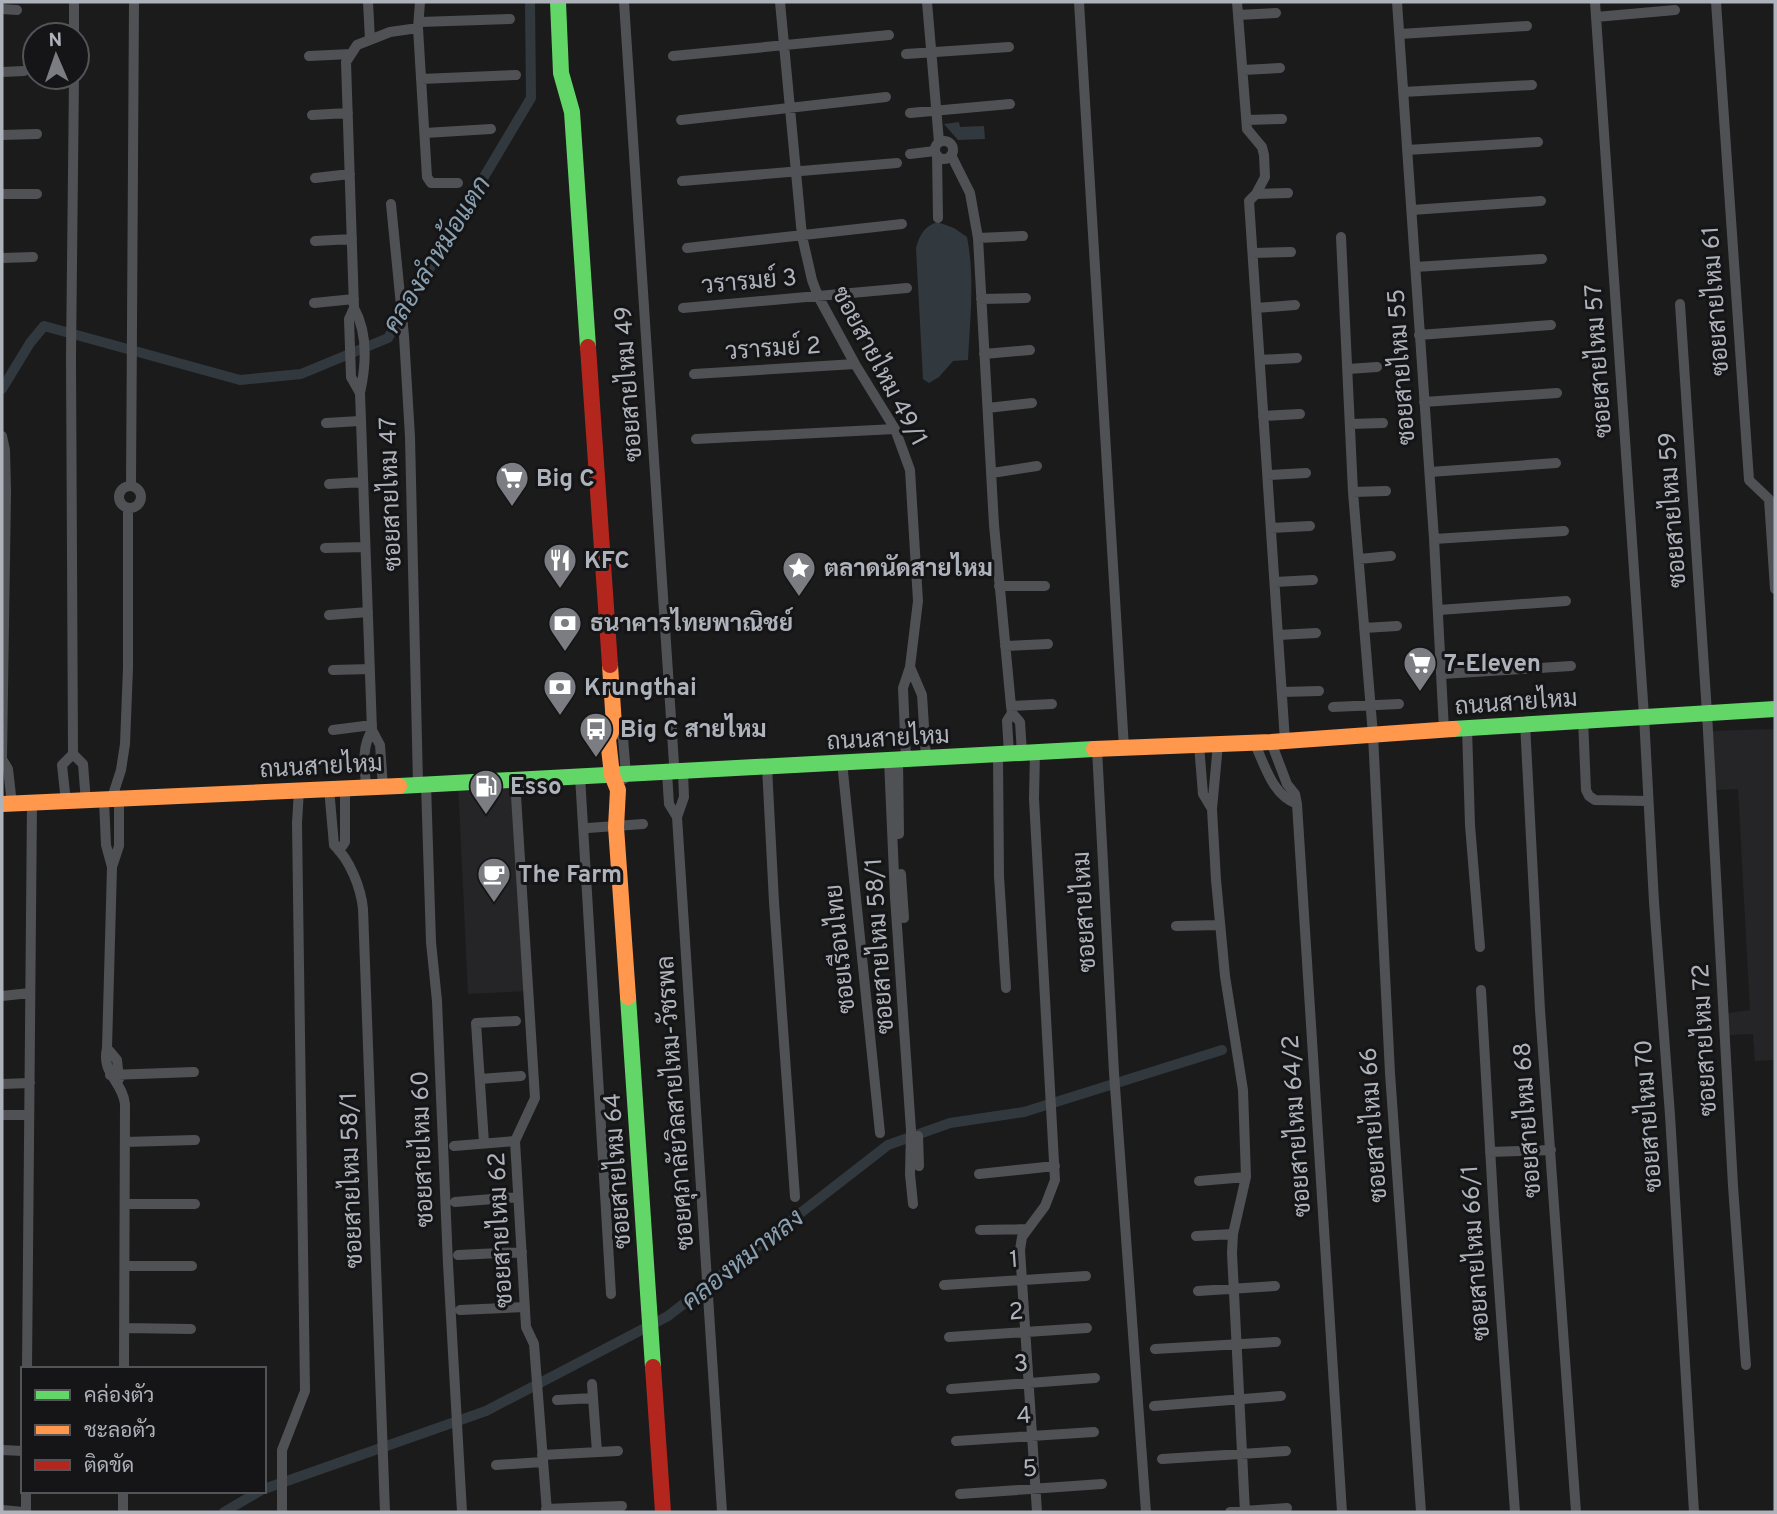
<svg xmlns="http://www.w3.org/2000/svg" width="1777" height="1514" font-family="Overpass,Sarabun,sans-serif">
	<rect width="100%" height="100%" fill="#1b1b1b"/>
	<path fill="#252527" d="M1775 729V1060L1755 1061 1753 1034 1729 1035 1728 1013 1750 1010 1738 789 1715 790 1710 731Z
		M515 780 529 991 468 994 458 782Z"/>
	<path fill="#31393e" d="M959 122 960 127 984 126 985 139 958 140 944 124Z
		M937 222 954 228 967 237C975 277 970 319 968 360L953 361 939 377 929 383 923 379 916 248C920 234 924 227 937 222Z"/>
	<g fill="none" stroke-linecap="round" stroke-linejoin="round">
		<path stroke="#31393e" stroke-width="10" d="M2 389 30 343 44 326 240 380 301 374 388 338 531 98 530 2
			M264 1489 486 1411 668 1316 888 1145 950 1123 1024 1112 1222 1050
			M224 1512 260 1491"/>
		<path stroke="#505154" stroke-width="10" d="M368 2 370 40
			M624 2 674 764
			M780 2 802 236 812 280 818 296 855 364 895 429 910 470 918 601 910 667 903 688 906 759
			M927 2 939 142
			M1079 2 1124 748
			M1237 2 1247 129 1262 147 1264 155 1265 177 1256 194 1249 201 1285 741
			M1397 2 1434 539 1444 730
			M1595 2 1644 716 1654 902 1670 1115 1694 1512
			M1716 2 1749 480 1769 499 1775 589
			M2 9 17 10
			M1238 15 1276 13
			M1596 17 1675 10
			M420 22 510 19
			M418 28 427 177 431 183H458
			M1400 34 1527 26
			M74 35V2
			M906 54 1009 47
			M309 56 351 54
			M673 56 889 35
			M1243 70 1280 68
			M2 72 24 71
			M421 79 516 75
			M1403 92 1532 85
			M910 113 1010 104
			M312 115 348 113
			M681 120 886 97
			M1247 120 1282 119
			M425 133 491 129
			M2 135 37 134
			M935 150a9 9 0 1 1 18 0a9 9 0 1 1-18 0Z
			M1407 150 1538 142
			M910 154 935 151
			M937 155 938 218
			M951 155 970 193 978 238 994 525 1011 706 1012 713 1007 721 1009 754
			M315 178 350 174
			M682 181 897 163
			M2 194H37
			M1256 194 1288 193
			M391 204 404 336 410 437 418 784
			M1412 210 1541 201
			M1341 237 1353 492 1373 735 1390 1073 1421 1512
			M978 238 1023 236
			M315 241 352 239
			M687 248 902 224
			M1253 253 1291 252
			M2 258 33 257
			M1415 267 1542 259
			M981 299 1026 298
			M314 303 354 299
			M1680 304 1707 713 1733 1186 1746 1365
			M354 308 349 319 351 377 360 393
			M683 308 907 288
			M1256 308 1295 305
			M1419 335 1551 325
			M984 354 1030 350
			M1260 360 1297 358
			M1348 369 1377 367
			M694 374 855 364
			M1424 402 1557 393
			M988 408 1032 403
			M1263 416 1300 414
			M326 423 360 421
			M1350 424 1383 423
			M2 436 5 450 6 491 2 759
			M696 439 895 429
			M1430 472 1556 463
			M992 473 1037 466
			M1268 475 1306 473
			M329 484 363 482
			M119 497a11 11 0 1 1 22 0a11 11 0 1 1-22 0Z
			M131 486 134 2
			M1353 492 1386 491
			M1271 528 1310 526
			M1434 539 1564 531
			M325 548 365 547
			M1359 559 1391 556
			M1275 582 1313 580
			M999 586H1045
			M1439 610 1566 601
			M329 615 368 612
			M1364 628 1397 626
			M1278 635 1316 633
			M1005 646 1048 644
			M910 667 922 695 926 758
			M333 670 370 669
			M1442 674 1571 666
			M1282 692 1319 691
			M1011 706 1052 704
			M1333 707 1399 704
			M1012 713 1020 722 1022 753
			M1583 719 1586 790 1589 796 1595 800 1648 801
			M1525 723 1540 1010 1576 1512
			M614 725 623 738 626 775 624 779
			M1467 728 1470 825 1480 947
			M333 730 372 725
			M1254 742C1265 765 1272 795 1297 804
			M1271 742 1287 784 1295 794 1297 804 1342 1512
			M1218 744 1212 809 1216 880 1225 976 1243 1090 1246 1177 1233 1234 1232 1253 1245 1512
			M1199 745 1203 794 1212 809
			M1097 749 1114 1073 1146 1512
			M1035 752 1034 799 1055 1180 1045 1206 1022 1237 1020 1250 1037 1512
			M73 754 83 764 86 802
			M998 755 999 876 1006 988
			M2 759 8 769 12 804
			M889 760 895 897 911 1130 910 1174 913 1204
			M898 760 899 834
			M842 762 880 1133
			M767 767 774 902 795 1197
			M679 768 683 772 684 797 677 817 722 1512
			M670 769 667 773 669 804 677 817
			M580 776 611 1294
			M515 780 535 1098 515 1141 526 1327 534 1344 547 1512
			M426 784 431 942 437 1001 448 1264 462 1512
			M366 787C365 767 361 748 372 730
			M383 787 380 745 372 730 360 393C366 366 368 333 354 308L346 62 357 45 390 32 418 28 420 2
			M329 788 334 845C350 860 361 888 363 909L385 1512
			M119 800V846L112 867 107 1048C101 1074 122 1080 125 1104L124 1369
			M104 801 106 845 112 867
			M111 801 121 770 125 744 128 668V508
			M66 802 62 765 73 754 71 357 74 77
			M588 828 643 824
			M339 851 345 842V788
			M901 874 904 918
			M1176 926 1219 925
			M1481 990 1494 1217 1515 1512
			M2 996 30 993
			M107 1048 117 1060 119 1079
			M110 1075 194 1072
			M480 1079 521 1076
			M2 1084 30 1083
			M2 1115H29
			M918 1136 919 1166
			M125 1142 195 1140
			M484 1143 476 1023 516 1021
			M454 1146 515 1141
			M1490 1152 1551 1150
			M979 1174 1055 1166
			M1199 1181 1246 1177
			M455 1202 518 1197
			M125 1204H195
			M980 1230 1026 1229
			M1196 1236 1233 1234
			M458 1255 522 1252
			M125 1266H192
			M944 1285 1086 1276
			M1198 1291 1275 1286
			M460 1310 525 1307
			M125 1328 191 1329
			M949 1337 1087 1328
			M1155 1349 1276 1342
			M27 1369 32 803
			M592 1384 597 1452
			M951 1389 1095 1378
			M557 1400 593 1398
			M1154 1406 1281 1396
			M956 1441 1094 1432
			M2 1450 23 1451
			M542 1455 618 1451
			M1162 1459 1286 1451
			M496 1465 543 1462
			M123 1491V1512
			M960 1494 1102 1484
			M546 1509 622 1506
			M2 1510 23 1512
			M26 1512V1491
			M282 1512V1450L305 1391 297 823 299 790
			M1230 1512 1287 1508"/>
		<path stroke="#63d668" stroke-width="16" d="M558 2 561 73 572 112 588 347
			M1453 729 1775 709
			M399 786 1094 749
			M628 997 653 1367"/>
		<path stroke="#ff974d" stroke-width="16" d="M610 665 614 725 608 739 612 775 618 790 616 827 628 997
			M1094 749 1271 742 1453 729
			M2 804 399 786"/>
		<path stroke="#b3261e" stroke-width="16" d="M588 347 610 665
			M653 1367 663 1512"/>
	</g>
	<defs>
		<symbol id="supermarket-pin" viewBox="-11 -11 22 30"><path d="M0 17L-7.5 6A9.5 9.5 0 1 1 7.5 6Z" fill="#7b7d82" stroke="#151517"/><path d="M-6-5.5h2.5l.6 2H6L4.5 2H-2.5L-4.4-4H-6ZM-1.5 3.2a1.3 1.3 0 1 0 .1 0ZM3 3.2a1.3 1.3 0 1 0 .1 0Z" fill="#fff"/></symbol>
		<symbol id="restaurant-pin" viewBox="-11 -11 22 30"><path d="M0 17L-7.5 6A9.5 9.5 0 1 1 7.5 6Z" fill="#7b7d82" stroke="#151517"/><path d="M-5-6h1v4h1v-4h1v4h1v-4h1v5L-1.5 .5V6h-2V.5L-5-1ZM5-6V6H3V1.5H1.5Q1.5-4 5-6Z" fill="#fff"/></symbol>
		<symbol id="sight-pin" viewBox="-11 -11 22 30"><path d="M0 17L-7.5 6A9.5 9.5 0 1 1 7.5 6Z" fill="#7b7d82" stroke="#151517"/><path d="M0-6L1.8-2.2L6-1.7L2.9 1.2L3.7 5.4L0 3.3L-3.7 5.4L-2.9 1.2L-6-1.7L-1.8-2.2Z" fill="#fff"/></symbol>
		<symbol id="bank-pin" viewBox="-11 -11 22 30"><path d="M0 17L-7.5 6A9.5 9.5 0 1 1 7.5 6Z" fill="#7b7d82" stroke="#151517"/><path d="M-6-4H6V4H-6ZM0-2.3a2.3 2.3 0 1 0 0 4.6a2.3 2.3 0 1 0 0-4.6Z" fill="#fff"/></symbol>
		<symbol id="bus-pin" viewBox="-11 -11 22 30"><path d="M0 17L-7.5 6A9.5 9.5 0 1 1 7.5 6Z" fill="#7b7d82" stroke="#151517"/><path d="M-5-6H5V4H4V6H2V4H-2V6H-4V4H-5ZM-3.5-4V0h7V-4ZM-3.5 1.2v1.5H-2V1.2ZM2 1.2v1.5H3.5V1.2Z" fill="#fff"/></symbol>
		<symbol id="fuel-pin" viewBox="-11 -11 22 30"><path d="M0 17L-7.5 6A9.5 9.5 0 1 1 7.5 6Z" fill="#7b7d82" stroke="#151517"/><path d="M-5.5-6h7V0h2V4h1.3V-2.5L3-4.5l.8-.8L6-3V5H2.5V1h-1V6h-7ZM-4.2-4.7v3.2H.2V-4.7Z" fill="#fff"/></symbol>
		<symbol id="cafe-pin" viewBox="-11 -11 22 30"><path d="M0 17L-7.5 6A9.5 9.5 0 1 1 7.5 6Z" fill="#7b7d82" stroke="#151517"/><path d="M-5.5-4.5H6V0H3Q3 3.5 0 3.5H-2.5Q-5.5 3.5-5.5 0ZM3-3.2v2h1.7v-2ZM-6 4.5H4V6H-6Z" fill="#fff"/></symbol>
	</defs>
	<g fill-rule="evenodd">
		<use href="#supermarket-pin" x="493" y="459" width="38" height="52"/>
		<use href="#restaurant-pin" x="541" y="541" width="38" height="52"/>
		<use href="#sight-pin" x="780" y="549" width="38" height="52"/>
		<use href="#bank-pin" x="546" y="604" width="38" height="52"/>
		<use href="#supermarket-pin" x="1401" y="644" width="38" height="52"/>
		<use href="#bank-pin" x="541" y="668" width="38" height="52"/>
		<use href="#bus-pin" x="577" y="710" width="38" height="52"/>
		<use href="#fuel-pin" x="467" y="767" width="38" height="52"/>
		<use href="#cafe-pin" x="475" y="855" width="38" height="52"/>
	</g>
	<g text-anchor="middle" stroke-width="6" stroke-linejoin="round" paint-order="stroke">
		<g font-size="24" fill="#aeb2ba" stroke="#151517">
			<text transform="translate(749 281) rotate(-5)" y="8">วรารมย์ 3</text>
			<text transform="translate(1715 301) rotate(-94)" y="8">ซอยสายไหม 61</text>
			<text transform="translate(773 348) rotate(-4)" y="8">วรารมย์ 2</text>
			<text transform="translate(1598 361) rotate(-94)" y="8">ซอยสายไหม 57</text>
			<text transform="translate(880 366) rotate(62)" y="8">ซอยสายไหม 49/1</text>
			<text transform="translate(1401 367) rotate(-94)" y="8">ซอยสายไหม 55</text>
			<text transform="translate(628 384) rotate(-94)" y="8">ซอยสายไหม 49</text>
			<text transform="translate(390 494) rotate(-92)" y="8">ซอยสายไหม 47</text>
			<text transform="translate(1672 510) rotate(-94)" y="8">ซอยสายไหม 59</text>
			<text transform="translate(1516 702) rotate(-4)" y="8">ถนนสายไหม</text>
			<text transform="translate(888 738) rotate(-3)" y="8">ถนนสายไหม</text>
			<text transform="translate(321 766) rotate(-3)" y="8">ถนนสายไหม</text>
			<text transform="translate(1084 912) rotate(-93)" y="8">ซอยสายไหม</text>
			<text transform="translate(879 946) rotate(-94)" y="8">ซอยสายไหม 58/1</text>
			<text transform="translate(840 949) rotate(-96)" y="8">ซอยเรือนไทย</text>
			<text transform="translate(1704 1040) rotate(-93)" y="8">ซอยสายไหม 72</text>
			<text transform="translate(675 1103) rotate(-94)" y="8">ซอยศุภาลัยวิลสายไหม-วัชรพล</text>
			<text transform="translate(1648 1116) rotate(-94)" y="8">ซอยสายไหม 70</text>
			<text transform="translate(1527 1120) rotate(-94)" y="8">ซอยสายไหม 68</text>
			<text transform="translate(1373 1125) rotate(-94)" y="8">ซอยสายไหม 66</text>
			<text transform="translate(1296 1126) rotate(-94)" y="8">ซอยสายไหม 64/2</text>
			<text transform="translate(422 1149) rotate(-92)" y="8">ซอยสายไหม 60</text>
			<text transform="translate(617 1171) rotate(-94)" y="8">ซอยสายไหม 64</text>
			<text transform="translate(351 1180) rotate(-92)" y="8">ซอยสายไหม 58/1</text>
			<text transform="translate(500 1230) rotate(-93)" y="8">ซอยสายไหม 62</text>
			<text transform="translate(1475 1253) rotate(-94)" y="8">ซอยสายไหม 66/1</text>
			<text transform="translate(1014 1259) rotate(-4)" y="8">1</text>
			<text transform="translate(1016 1311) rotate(-4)" y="8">2</text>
			<text transform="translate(1021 1363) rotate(-4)" y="8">3</text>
			<text transform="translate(1024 1415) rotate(-4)" y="8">4</text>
			<text transform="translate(1030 1468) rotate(-4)" y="8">5</text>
		</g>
		<g font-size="24" font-weight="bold" fill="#aeb2ba" stroke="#151517" text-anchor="start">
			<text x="536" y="486">Big C</text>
			<text x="584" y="568">KFC</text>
			<text x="824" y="576">ตลาดนัดสายไหม</text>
			<text x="590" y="631">ธนาคารไทยพาณิชย์</text>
			<text x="1444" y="671">7-Eleven</text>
			<text x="584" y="695">Krungthai</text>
			<text x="620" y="737">Big C สายไหม</text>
			<text x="510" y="794">Esso</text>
			<text x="518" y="882">The Farm</text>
		</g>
		<g font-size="26" font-style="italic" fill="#89a0b1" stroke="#151517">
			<text transform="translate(436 254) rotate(-58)" y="9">คลองลำหม้อแตก</text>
			<text transform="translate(742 1259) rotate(-38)" y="9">คลองหมาหลง</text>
		</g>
	</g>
	<rect width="1777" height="1514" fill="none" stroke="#aeb2ba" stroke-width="7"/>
	<rect x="21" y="1367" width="245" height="126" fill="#151517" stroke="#525458" stroke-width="2"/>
	<rect x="35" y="1390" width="35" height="10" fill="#63d668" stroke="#525458" stroke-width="2"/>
	<text x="84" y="1402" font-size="21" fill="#aeb2ba">คล่องตัว</text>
	<rect x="35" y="1425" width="35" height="10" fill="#ff974d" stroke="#525458" stroke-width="2"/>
	<text x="84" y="1437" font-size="21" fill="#aeb2ba">ชะลอตัว</text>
	<rect x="35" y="1460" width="35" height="10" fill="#b3261e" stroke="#525458" stroke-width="2"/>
	<text x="84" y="1472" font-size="21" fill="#aeb2ba">ติดขัด</text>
	<g transform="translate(56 56) rotate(358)"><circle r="33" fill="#151517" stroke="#525458" stroke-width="2"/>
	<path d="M0-5L12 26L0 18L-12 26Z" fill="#7b7d82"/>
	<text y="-10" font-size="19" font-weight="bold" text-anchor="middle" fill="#aeb2ba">N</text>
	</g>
</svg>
